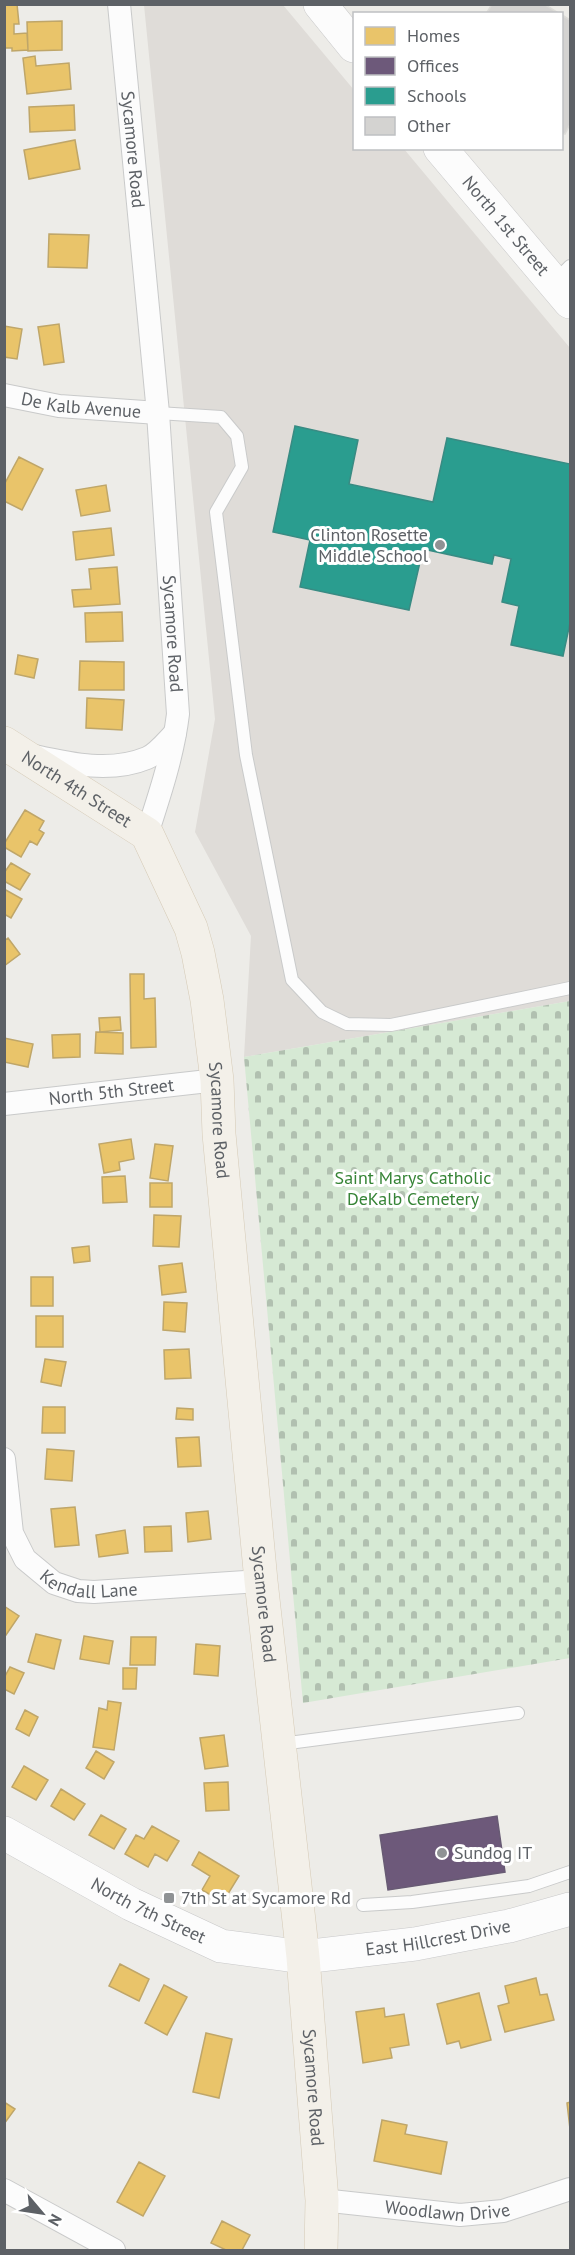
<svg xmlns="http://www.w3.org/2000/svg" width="575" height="2255" font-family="'PT Sans',sans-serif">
	<defs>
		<pattern id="cemetery-stones" width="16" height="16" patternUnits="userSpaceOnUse" patternTransform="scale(1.5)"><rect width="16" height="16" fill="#d6e9d4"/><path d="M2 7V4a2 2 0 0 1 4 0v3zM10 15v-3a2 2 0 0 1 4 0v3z" fill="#b1c0b0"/></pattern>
	</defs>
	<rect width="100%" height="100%" fill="#edece8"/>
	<path fill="#dfdcd8" d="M144 5H283L354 90V148L404 149 570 348V1001L244 1057 251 936 195 832 215 719Z"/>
	<path fill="url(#cemetery-stones)" d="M570 1001V1658L303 1703 244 1057Z"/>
	<path fill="#e9c46a" stroke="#bfa669" stroke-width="1.5" d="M4 4H17L19 24H14V34L27 33 28 50 12 51V48H4Z
		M62 21V50L28 51 27 22Z
		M35 56 36 66 69 63 71 89 27 94 23 58Z
		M74 105 75 130 30 132 29 107Z
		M75 140 80 169 29 179 24 150Z
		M49 234 89 235 87 268 48 267Z
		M59 324 64 362 44 365 38 327Z
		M4 326 22 329 17 359 4 357Z
		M19 457 43 469 22 510 4 501V485Z
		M106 485 110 511 81 516 76 490Z
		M111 528 114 555 76 560 73 532Z
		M117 567 120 604 74 607 72 590 91 589 89 569Z
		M122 612 123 641 86 642 85 613Z
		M18 655 38 659 34 678 15 674Z
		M80 661 124 662V690H79Z
		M87 698 124 700 122 730 86 728Z
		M25 810 44 821 39 830 44 833 37 845 30 841 21 857 4 847V844Z
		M11 863 30 874 20 890 4 881V873Z
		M4 889 22 899 11 918 4 914Z
		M8 938 20 954 4 966V941Z
		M130 974H144V999L155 998 156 1047 131 1048Z
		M120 1017 121 1030 100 1032 99 1018Z
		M96 1032 123 1033V1054L95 1053Z
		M80 1034V1057L53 1058 52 1035Z
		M4 1038 33 1044 28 1067 4 1062Z
		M131 1139 134 1159 119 1162 120 1170 104 1173 99 1144Z
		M155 1144 173 1146 168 1181 150 1178Z
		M125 1176 127 1202 103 1203 102 1177Z
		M150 1183H172V1207H150Z
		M154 1215 181 1216 179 1247 153 1246Z
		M89 1246 90 1261 74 1263 72 1248Z
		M182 1263 186 1292 162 1295 159 1266Z
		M31 1277H53V1306H31Z
		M164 1302 187 1303 185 1332 163 1330Z
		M36 1316H63V1347H36Z
		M189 1349 191 1378 165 1379 164 1350Z
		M45 1359 66 1362 61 1386 41 1382Z
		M43 1407H65V1433H42Z
		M177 1408 193 1409V1420L176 1419Z
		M199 1437 201 1466 178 1467 176 1438Z
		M47 1449 74 1451 72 1481 45 1479Z
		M75 1507 79 1545 55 1547 51 1509Z
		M208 1511 211 1539 188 1542 186 1513Z
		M171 1526 172 1551 145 1552 144 1527Z
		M125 1530 128 1553 99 1557 96 1535Z
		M4 1606 19 1616 6 1635 4 1634Z
		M36 1634 61 1640 54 1669 28 1662Z
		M84 1636 113 1641 109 1664 80 1659Z
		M131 1637H156L155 1665H130Z
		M196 1644 220 1646 218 1676 194 1674Z
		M10 1667 24 1673 14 1694 4 1689V1678Z
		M123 1668H137L136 1689H123Z
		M108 1701 121 1703 114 1750 93 1747 99 1708 107 1710Z
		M25 1710 38 1717 29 1736 16 1729Z
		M224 1735 228 1766 205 1769 200 1738Z
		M96 1751 114 1762 104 1779 86 1768Z
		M24 1766 48 1780 36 1800 12 1787Z
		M228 1782 229 1810 206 1811 204 1783Z
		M61 1789 85 1804 74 1820 51 1806Z
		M101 1815 126 1829 114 1849 89 1835Z
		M152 1826 179 1841 167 1861 155 1854 148 1867 125 1854 136 1835 144 1839Z
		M199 1852 239 1876 223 1902 202 1890 210 1876 192 1865Z
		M120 1964 149 1979 139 2001 109 1986Z
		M536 1978 540 1995 547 1994 554 2020 505 2032 498 2006 509 2003 505 1986Z
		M164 1985 187 1997 167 2035 145 2023Z
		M479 1993 491 2040 461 2048 459 2041 447 2044 437 2004Z
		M384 2008 385 2017 404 2014 409 2045 390 2048 392 2058 363 2063 356 2012Z
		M206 2033 232 2039 219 2098 193 2092Z
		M4 2102 15 2109 4 2124Z
		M570 2102V2129L567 2103Z
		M382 2120 407 2125 405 2134 447 2142 441 2174 374 2161Z
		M139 2162 165 2176 143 2216 117 2202Z
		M222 2221 250 2235 242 2250H226L211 2243Z"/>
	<path fill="#6d597a" stroke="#685b74" stroke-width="1.5" d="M497 1816 505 1872 388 1890 380 1835Z"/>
	<path fill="#2a9d8f" stroke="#398b83" stroke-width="1.5" d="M295 426 358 440 349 484 433 502 447 438 570 464V623L563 656 511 645 519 606 502 602 511 559 494 555 492 564 423 549 409 610 300 587 310 540 273 532Z"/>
	<path fill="#d4d3d1" stroke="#dcdbd7" stroke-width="1.5" d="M492 4H544L560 14H486Z
		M562 15 570 20V124L565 134 562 133Z"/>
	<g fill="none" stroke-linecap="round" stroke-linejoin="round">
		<defs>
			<path id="lane" d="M554 282 570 266
				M158 413 221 417 237 436 242 467 216 512 246 755 292 980 322 1012 347 1024 391 1025 570 988
				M281 1744 518 1713
				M363 1905 412 1902 529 1886 570 1872"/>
			<g id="street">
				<path id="s1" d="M119 4 158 413 178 714C173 755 160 794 147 834"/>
				<path id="s2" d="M4 395 59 406 158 413"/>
				<path d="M35 756C71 764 111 773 147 758 157 754 167 741 175 733"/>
				<path id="s3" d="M4 1104 217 1080"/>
				<path id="s4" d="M4 1459 12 1533 25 1559 54 1583 78 1591 94 1592 261 1581"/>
				<path d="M4 2190 114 2250"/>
				<path id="s5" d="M322 2200 460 2215 503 2211 570 2189"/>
			</g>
			<g id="secondary">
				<path d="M320 4 354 46"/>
				<path id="s6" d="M440 148 570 302"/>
				<path id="s7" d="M4 1833 131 1904 221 1946 303 1957 415 1944 509 1926 570 1909"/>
			</g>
			<g id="primary">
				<path id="s8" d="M4 743 147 834 191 928 198 953 207 1000 217 1080 219 1134 261 1581 303 1957 322 2200 321 2250"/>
			</g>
		</defs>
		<use href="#lane" stroke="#c9caca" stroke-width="14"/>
		<use href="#street" stroke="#c9caca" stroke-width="24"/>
		<use href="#secondary" stroke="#c8c8c9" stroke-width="34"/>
		<use href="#primary" stroke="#d5cab6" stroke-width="34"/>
		<use href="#lane" stroke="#fcfcfc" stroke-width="12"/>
		<use href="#street" stroke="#fcfcfc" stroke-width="22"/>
		<use href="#secondary" stroke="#fcfcfc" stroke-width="33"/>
		<use href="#primary" stroke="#f3f0e9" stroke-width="33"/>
	</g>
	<g fill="#8f9294" stroke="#fff" stroke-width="2">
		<circle cx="440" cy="545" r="6"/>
		<circle cx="442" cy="1853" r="6"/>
		<rect x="163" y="1892" width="12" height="12" rx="3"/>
	</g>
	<g text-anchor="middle" stroke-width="6" stroke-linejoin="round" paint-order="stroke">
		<g font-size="18" fill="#5d6166" stroke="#fff">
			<text dy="6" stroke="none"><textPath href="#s1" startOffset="146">Sycamore Road</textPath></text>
			<text dy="6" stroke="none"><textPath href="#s6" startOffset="102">North 1st Street</textPath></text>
			<text dy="6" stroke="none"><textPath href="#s2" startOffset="78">De Kalb Avenue</textPath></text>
			<text dy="6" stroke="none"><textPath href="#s1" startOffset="632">Sycamore Road</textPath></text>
			<text dy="6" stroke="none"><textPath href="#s8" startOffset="86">North 4th Street</textPath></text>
			<text dy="6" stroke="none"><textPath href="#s3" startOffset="108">North 5th Street</textPath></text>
			<text dy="6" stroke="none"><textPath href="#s8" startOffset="468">Sycamore Road</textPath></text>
			<text dy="6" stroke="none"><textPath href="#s4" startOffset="176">Kendall Lane</textPath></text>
			<text dy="6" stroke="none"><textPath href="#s8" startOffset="954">Sycamore Road</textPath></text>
			<text dy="6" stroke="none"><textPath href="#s7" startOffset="164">North 7th Street</textPath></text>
			<text dy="6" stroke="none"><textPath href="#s7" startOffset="464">East Hillcrest Drive</textPath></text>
			<text dy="6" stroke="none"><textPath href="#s8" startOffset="1440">Sycamore Road</textPath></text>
			<text dy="6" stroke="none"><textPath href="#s5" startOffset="126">Woodlawn Drive</textPath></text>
		</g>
		<g font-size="18" fill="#5d6166" stroke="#fff" text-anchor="start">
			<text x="428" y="541" text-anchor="end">Clinton Rosette<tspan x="428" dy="21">Middle School</tspan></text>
			<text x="454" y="1859">Sundog IT</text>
			<text x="181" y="1904">7th St at Sycamore Rd</text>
		</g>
		<g font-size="18" fill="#368436" stroke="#fff">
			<text x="413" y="1184">Saint Marys Catholic<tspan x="413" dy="21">DeKalb Cemetery</tspan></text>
		</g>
	</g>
	<rect width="575" height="2255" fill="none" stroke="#5d6166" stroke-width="12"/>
	<rect x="353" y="12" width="210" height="138" fill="#ffffff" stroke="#bec0c2" stroke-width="1.5"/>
	<rect x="365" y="27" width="30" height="18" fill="#e9c46a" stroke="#bec0c2" stroke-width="1.5"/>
	<text x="407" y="42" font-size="18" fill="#5d6166">Homes</text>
	<rect x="365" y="57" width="30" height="18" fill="#6d597a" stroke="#bec0c2" stroke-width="1.5"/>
	<text x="407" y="72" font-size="18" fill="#5d6166">Offices</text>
	<rect x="365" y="87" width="30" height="18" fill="#2a9d8f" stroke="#bec0c2" stroke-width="1.5"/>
	<text x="407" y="102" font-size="18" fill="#5d6166">Schools</text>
	<rect x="365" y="117" width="30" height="18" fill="#d4d3d1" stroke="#bec0c2" stroke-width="1.5"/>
	<text x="407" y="132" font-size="18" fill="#5d6166">Other</text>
	<g transform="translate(42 2213) rotate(119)" stroke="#ffffff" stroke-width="4.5" paint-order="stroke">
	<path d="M0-4.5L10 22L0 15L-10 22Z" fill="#5d6166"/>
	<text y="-9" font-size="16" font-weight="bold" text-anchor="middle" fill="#5d6166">N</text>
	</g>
</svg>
